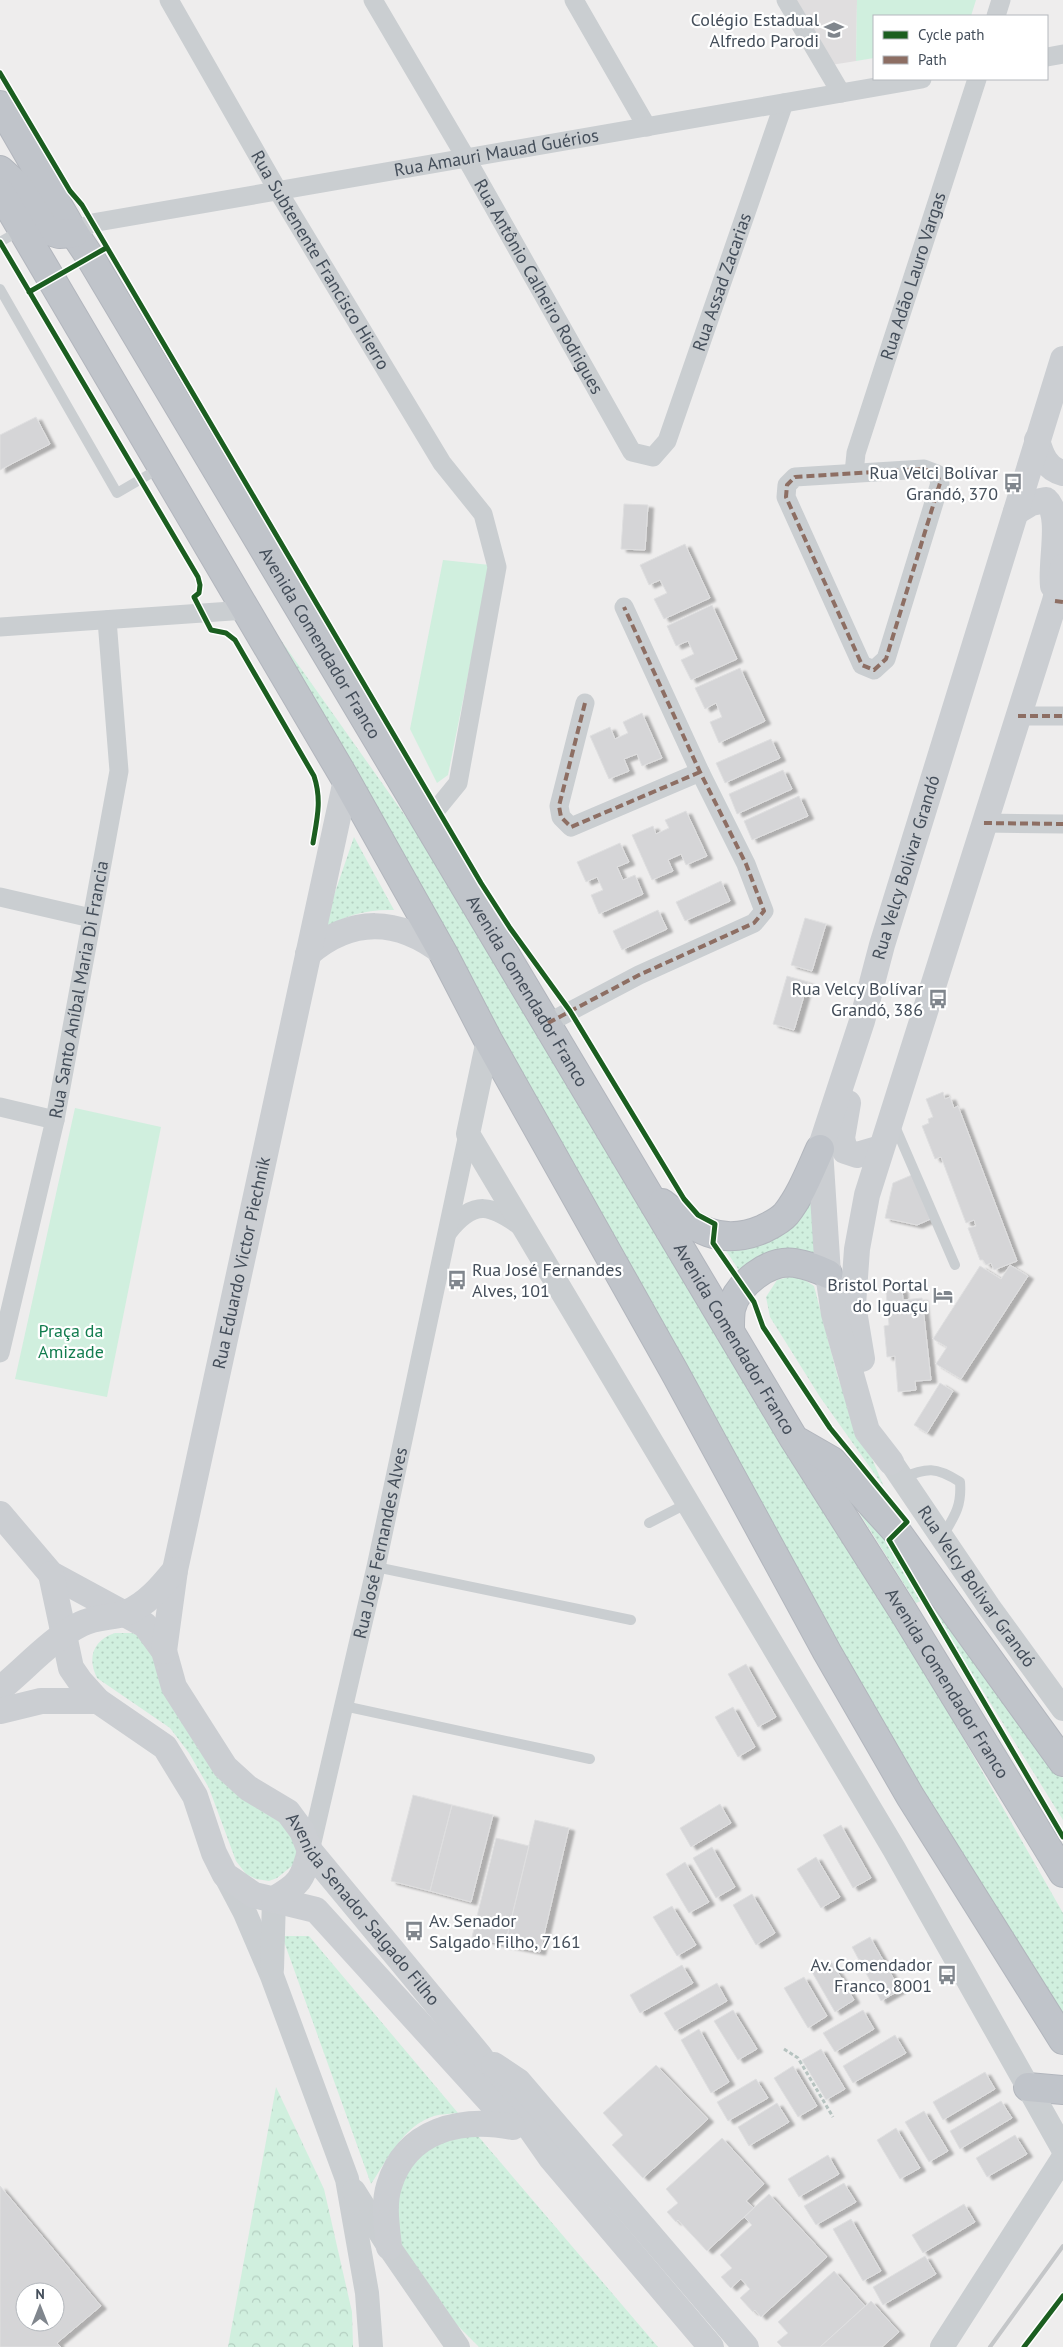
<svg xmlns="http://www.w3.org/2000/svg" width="1063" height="2347" font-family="'PT Sans',sans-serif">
	<defs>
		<pattern id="grass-dots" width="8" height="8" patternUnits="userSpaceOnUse" patternTransform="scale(1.25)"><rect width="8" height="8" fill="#d0efde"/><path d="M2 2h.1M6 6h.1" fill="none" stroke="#b4cfc1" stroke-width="1.8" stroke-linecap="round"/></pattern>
		<pattern id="forest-crowns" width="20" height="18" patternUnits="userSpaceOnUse" patternTransform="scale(1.25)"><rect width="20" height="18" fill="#d0efde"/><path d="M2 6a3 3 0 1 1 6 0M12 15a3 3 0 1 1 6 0" fill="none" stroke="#b4cfc1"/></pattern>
		<filter id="shadow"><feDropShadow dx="5.5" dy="3" stdDeviation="1" flood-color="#0004"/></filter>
	</defs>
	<rect width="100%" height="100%" fill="#eeeded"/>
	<path fill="#e0dedf" d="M793 0H857L856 61 831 65Z"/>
	<path fill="url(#grass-dots)" d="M268 622 411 824 891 1612 1063 1913V2013L920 1792 837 1651 503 1037 448 944Z
		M354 837 394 910C367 909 345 915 322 930Z
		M810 1196 822 1260 742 1275 721 1243Z
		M797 1275 814 1286 838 1378 884 1487 820 1397 770 1317 766 1297 777 1280Z
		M864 1508 890 1537 1063 1778V1820L926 1599 916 1603 860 1514Z
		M115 1633H132L144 1638 263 1812 286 1825 298 1853 293 1865 277 1878 269 1881 256 1879 246 1874 236 1861 209 1788 189 1753 170 1728 97 1678C87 1658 93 1640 115 1633Z
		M282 1936H309L458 2113C450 2114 441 2114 434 2116 403 2126 388 2159 371 2184Z
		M478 2136 658 2347H479L444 2312 401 2246 395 2208 406 2172 425 2152 449 2138Z"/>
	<path fill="url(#forest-crowns)" d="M276 2087 324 2189 352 2312 353 2347H228Z"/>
	<path fill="#d0efde" d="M857 0H976L971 16H874V58L856 61Z
		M443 560 490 565 448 775 437 783 410 729Z
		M75 1108 161 1127 107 1397 15 1379Z"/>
	<path fill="#d5d5d7" stroke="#dfdfe0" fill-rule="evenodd" filter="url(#shadow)" d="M36 417 50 444 0 470V435Z
		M624 504 648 505 645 550 621 549Z
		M685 544 710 598 664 619 654 599 667 593 660 580 649 585 640 565Z
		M712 605 737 659 691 680 681 660 694 654 688 641 676 646 667 626Z
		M740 668 765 721 719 743 710 722 722 717 716 703 705 709 695 688Z
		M642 713 662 758 642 766 637 754 624 759 629 771 609 779 590 736 610 727 615 739 628 733 623 722Z
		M771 739 780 758 725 783 716 763Z
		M783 770 792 789 737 814 729 794Z
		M799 796 808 816 752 840 744 821Z
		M686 811 707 856 686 865 681 854 668 860 673 871 652 880 632 835 653 826 656 834 669 828 665 820Z
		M620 843 629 862 617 867 623 880 635 875 643 894 599 914 591 895 603 890 597 877 586 882 577 862Z
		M721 881 730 901 685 921 676 902Z
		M658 910 667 929 622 950 613 931Z
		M805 918 826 924 812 971 791 965Z
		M787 976 808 982 794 1030 773 1024Z
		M943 1092 945 1099 950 1097 954 1108 958 1106 1017 1261 994 1270 991 1263 986 1265 983 1260H980L968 1228 976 1226 974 1220 966 1223 941 1157 935 1159 922 1126 929 1123 928 1119 933 1117 926 1099Z
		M914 1174 933 1218 917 1225 885 1218 893 1183Z
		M1010 1265 1028 1276 961 1379 936 1364 947 1347 933 1339 980 1266 1001 1279Z
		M902 1289 903 1300 922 1298 931 1380 915 1381 916 1390 898 1392 895 1356 887 1357 884 1326 889 1325 886 1291Z
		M940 1383 953 1391 927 1433 914 1425Z
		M746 1664 776 1717 758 1727 728 1674Z
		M733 1707 755 1747 738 1757 715 1717Z
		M413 1795 452 1805 430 1891 391 1881Z
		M720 1804 731 1823 691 1847 680 1828Z
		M452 1805 493 1815 471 1902 430 1891Z
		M535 1820 569 1828 540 1952 505 1945Z
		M841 1825 871 1878 853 1888 823 1835Z
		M496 1838 529 1846 505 1945 472 1937Z
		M712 1847 735 1887 716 1898 693 1858Z
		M816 1857 840 1897 821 1908 797 1869Z
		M685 1862 709 1902 689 1913 666 1874Z
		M752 1894 775 1933 756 1945 733 1905Z
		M672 1906 696 1945 677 1956 653 1917Z
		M870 1937 900 1990 881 2001 852 1947Z
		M831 1961 854 2000 835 2012 812 1972Z
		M682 1965 693 1983 640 2013 630 1995Z
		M804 1977 827 2016 808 2028 784 1988Z
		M717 1983 727 2001 675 2031 664 2013Z
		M733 2010 757 2049 738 2060 714 2021Z
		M863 2010 874 2029 835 2052 823 2033Z
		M699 2029 729 2082 711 2093 681 2040Z
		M895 2035 906 2053 853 2083 843 2066Z
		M821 2049 845 2089 826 2100 802 2060Z
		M656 2065 708 2119 643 2178 612 2145 623 2135 603 2113Z
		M793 2066 817 2106 798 2117 774 2078Z
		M985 2072 995 2089 943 2120 933 2102Z
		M756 2079 768 2098 728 2121 717 2102Z
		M1001 2101 1012 2118 960 2149 950 2131Z
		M777 2103 789 2122 749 2146 738 2127Z
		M924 2111 948 2151 929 2162 905 2122Z
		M896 2128 920 2168 900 2179 877 2140Z
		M1015 2135 1027 2154 987 2177 976 2158Z
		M722 2138 764 2184 746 2201 754 2208 707 2251 678 2220 676 2222 667 2212 678 2203 666 2189Z
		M828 2155 839 2174 799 2197 788 2179Z
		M844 2183 856 2202 816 2225 804 2206Z
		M0 2186 101 2306 57 2343 61 2347H0ZM25 2292H55V2322H25Z
		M769 2194 827 2257 761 2317 755 2310 753 2312 740 2298 750 2289 741 2279 731 2288 721 2277 732 2268 720 2255 752 2225 744 2217Z
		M964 2204 975 2222 923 2253 912 2235Z
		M851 2219 881 2271 863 2281 833 2229Z
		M925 2256 936 2274 883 2305 873 2287Z
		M834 2271 865 2306 820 2347H782L777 2342 788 2333 778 2322Z
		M871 2301 899 2332 882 2347H820Z"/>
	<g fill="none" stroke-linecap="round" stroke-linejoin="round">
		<defs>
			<g id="trunk">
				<path id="s11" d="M0 105 74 233 90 257 794 1439 903 1611 1063 1873"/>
				<path d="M0 170 18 186 46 230 59 234 74 233"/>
				<path d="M0 192 346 780 443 953 488 1040 674 1371 827 1652 910 1796 1063 2040"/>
				<path d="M662 1203C694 1229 721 1247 763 1229 771 1225 780 1221 786 1214 801 1195 810 1171 820 1149"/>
				<path d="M730 1328C730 1322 730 1315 731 1309 737 1284 769 1259 795 1263 807 1265 818 1269 828 1274"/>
				<path d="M799 1442 832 1461 897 1532 1063 1762"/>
				<path d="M1028 2087 1063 2090"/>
			</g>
		</defs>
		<use href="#trunk" stroke="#b2b6bd" stroke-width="30"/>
		<path stroke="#b6c3c0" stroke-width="3" stroke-dasharray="4 2.5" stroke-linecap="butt" d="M784 2049 798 2058 833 2117"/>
		<path stroke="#caced1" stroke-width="10" d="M0 242 21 230
			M0 289 117 493 160 468
			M894 1124 955 1265
			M901 1478C928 1468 935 1466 960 1482 962 1507 954 1517 942 1537
			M649 1523 688 1503
			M376 1567 631 1620
			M344 1706 590 1759"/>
		<g stroke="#caced1" stroke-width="19">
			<path id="s1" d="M169 0 278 191 442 463 483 514 497 567 458 783 427 821"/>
			<path id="s2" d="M373 0 466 158 632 452 653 457 667 441 784 103"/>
			<path d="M574 0 647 127"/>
			<path d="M786 0 841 93"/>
			<path d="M996 16 1001 0"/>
			<path d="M1047 57 1063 54"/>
			<path id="s3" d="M74 233 92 223 922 79"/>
			<path d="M924 469 937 474 940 483 886 659 874 670 862 665 786 497 787 485 795 477Z"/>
			<path id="s4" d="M854 473 856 453 977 79"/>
			<path d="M0 627 246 610"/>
			<path d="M585 703 559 806 561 817 571 827 700 772"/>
			<path d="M1018 716H1063"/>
			<path d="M984 823 1063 824"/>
			<path d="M0 897 91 918"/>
			<path d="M548 1023 639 975 754 923 764 911 746 864 700 772 624 607"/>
			<path d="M0 1107 55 1120"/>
			<path d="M448 1232C475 1198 491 1205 523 1228"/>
			<path id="s5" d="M0 1353 55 1120 119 771 107 620"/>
			<path id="s6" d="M310 1851 376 1567 468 1134"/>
		</g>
		<g stroke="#caced1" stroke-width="24">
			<path d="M488 1040 468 1134 894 1849 1063 2149"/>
			<path id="s7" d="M891 1462 989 1607 1063 1709"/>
			<path d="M225 1875 245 1913 272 1976 347 2179 367 2293 371 2347"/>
			<path d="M272 1969 274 1899"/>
			<path d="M354 2191 389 2247 458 2347"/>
			<path d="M942 2347 1063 2158"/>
		</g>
		<g stroke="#cbced2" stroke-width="26">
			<path d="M1037 440C1041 454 1046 469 1063 473"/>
			<path d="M1016 512 1031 503 1046 500C1063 515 1050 561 1053 586"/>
			<path d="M308 954C352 916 398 918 443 953"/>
			<path d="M848 1103 842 1138 845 1151 857 1155 881 1148"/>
			<path d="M862 1359 853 1305 857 1249 867 1195 1055 601 1063 567"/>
			<path id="s8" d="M891 1462 867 1431 834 1314 828 1274 820 1149 862 1021 882 945 1063 359"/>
			<path id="s9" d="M0 1514 51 1574 145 1625 164 1651 174 1687 225 1767 248 1788 288 1812 302 1831 310 1851 479 2055 551 2158 711 2347"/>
			<path d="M51 1574 71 1668 80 1681 98 1701 165 1747 195 1796 214 1853 225 1875 254 1895 316 1910 506 2119"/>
			<path id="s10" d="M164 1651 175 1570 346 780"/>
			<path d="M0 1689C26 1668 51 1639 81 1624 97 1616 113 1618 126 1613 147 1604 161 1587 175 1570"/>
			<path d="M0 1711 41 1701H98"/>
			<path d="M274 1899C299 1885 303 1879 310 1851"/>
			<path d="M494 2065 518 2081 746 2347"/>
			<path d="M389 2247C387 2227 383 2205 389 2186 406 2129 462 2117 513 2127"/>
		</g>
		<use href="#trunk" stroke="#c0c4ca" stroke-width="28"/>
		<path stroke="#c4c6c8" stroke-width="4" d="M990 2347 1063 2246"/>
		<path stroke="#8d6e63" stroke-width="4" stroke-dasharray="8 4" stroke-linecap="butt" d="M924 469 937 474 940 483 886 659 874 670 862 665 786 497 787 485 795 477Z
			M1055 601 1063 602
			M585 703 559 806 561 817 571 827 700 772
			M1018 716H1063
			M984 823 1063 824
			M548 1023 639 975 754 923 764 911 746 864 700 772 624 607"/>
		<defs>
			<path id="cycleway" d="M0 73 70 191 82 205 481 883 510 928 570 1011 684 1199 698 1215 715 1224 713 1243 754 1302 763 1327 830 1428 907 1522 889 1540 1063 1837
				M0 242 198 577 200 585 199 593 194 597 211 630 226 633 235 640 314 776C322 800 317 819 313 843
				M29 292 106 248
				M1024 2347 1063 2296"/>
		</defs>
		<use href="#cycleway" stroke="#fff" stroke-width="8"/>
		<use href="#cycleway" stroke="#1b5e20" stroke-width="5"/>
	</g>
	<defs>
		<symbol id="school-bare" viewBox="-9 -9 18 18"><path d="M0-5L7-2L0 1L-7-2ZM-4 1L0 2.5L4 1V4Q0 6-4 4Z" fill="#80868d" stroke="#fff" stroke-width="2.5" paint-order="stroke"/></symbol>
		<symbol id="bus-bare" viewBox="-9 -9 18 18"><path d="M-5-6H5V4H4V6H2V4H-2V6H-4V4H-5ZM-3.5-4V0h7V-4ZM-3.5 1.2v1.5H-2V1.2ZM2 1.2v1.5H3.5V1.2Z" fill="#80868d" stroke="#fff" stroke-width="2.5" paint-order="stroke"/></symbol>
		<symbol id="hotel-bare" viewBox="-9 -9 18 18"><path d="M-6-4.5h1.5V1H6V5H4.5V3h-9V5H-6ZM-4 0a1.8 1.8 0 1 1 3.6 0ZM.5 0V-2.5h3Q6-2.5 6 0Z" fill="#80868d" stroke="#fff" stroke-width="2.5" paint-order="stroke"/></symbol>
	</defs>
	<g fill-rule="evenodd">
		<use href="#school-bare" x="820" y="16" width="28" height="28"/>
		<use href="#bus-bare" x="999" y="469" width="28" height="28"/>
		<use href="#bus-bare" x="924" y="985" width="28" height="28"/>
		<use href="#bus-bare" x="443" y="1266" width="28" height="28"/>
		<use href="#hotel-bare" x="929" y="1281" width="28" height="28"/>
		<use href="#bus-bare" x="400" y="1917" width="28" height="28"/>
		<use href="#bus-bare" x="933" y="1961" width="28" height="28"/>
	</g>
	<g text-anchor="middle" stroke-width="4.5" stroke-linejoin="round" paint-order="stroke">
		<g font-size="18" fill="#444e5a" stroke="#fff" text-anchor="end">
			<text x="819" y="26">Colégio Estadual<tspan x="819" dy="21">Alfredo Parodi</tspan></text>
			<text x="998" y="479">Rua Velci Bolívar<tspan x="998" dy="21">Grandó, 370</tspan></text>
			<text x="923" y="995">Rua Velcy Bolívar<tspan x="923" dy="21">Grandó, 386</tspan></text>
			<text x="472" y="1276" text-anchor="start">Rua José Fernandes<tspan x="472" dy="21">Alves, 101</tspan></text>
			<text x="928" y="1291">Bristol Portal<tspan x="928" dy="21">do Iguaçu</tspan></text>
			<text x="429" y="1927" text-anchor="start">Av. Senador<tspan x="429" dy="21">Salgado Filho, 7161</tspan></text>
			<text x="932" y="1971">Av. Comendador<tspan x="932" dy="21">Franco, 8001</tspan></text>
		</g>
		<g font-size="18" fill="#444e5a" stroke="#fff">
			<text dy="6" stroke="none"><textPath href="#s3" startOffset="431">Rua Amauri Mauad Guérios</textPath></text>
			<text dy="6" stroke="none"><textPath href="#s1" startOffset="301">Rua Subtenente Francisco Hierro</textPath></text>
			<text dy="6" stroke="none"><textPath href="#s4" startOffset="206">Rua Adão Lauro Vargas</textPath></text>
			<text dy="6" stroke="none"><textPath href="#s2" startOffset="732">Rua Assad Zacarias</textPath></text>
			<text dy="6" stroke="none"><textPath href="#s2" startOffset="331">Rua Antônio Calheiro Rodrigues</textPath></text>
			<text dy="6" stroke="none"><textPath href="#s11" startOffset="626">Avenida Comendador Franco</textPath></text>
			<text dy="6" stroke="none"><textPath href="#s8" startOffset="621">Rua Velcy Bolivar Grandó</textPath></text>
			<text dy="6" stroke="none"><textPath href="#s5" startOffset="372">Rua Santo Aníbal Maria Di Francia</textPath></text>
			<text dy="6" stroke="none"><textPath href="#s11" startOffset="1031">Avenida Comendador Franco</textPath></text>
			<text dy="6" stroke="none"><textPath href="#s10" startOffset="396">Rua Eduardo Victor Piechnik</textPath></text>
			<text dy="6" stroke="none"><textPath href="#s11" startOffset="1436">Avenida Comendador Franco</textPath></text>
			<text dy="6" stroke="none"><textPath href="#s6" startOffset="316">Rua José Fernandes Alves</textPath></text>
			<text dy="6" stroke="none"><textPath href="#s7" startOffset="151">Rua Velcy Bolivar Grandó</textPath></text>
			<text dy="6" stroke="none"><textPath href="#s11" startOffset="1841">Avenida Comendador Franco</textPath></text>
			<text dy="6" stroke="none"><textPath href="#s9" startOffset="551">Avenida Senador Salgado Filho</textPath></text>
		</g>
		<g font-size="18" fill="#137d4f" stroke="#fff">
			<text x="71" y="1337">Praça da<tspan x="71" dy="21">Amizade</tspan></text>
		</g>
	</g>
	<rect x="873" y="15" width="175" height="65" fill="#ffffff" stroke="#b4b8bd"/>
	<rect x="883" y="31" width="25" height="8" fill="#1b5e20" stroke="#b4b8bd"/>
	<text x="918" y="40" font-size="15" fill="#444e5a">Cycle path</text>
	<rect x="883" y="56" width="25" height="8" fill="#8d6e63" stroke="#b4b8bd"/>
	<text x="918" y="65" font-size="15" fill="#444e5a">Path</text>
	<g transform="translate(40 2307)"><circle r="24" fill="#ffffff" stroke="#b4b8bd"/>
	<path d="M0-4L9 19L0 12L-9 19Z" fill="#80868d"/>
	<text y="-8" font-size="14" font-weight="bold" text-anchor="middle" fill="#444e5a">N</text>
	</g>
</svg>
